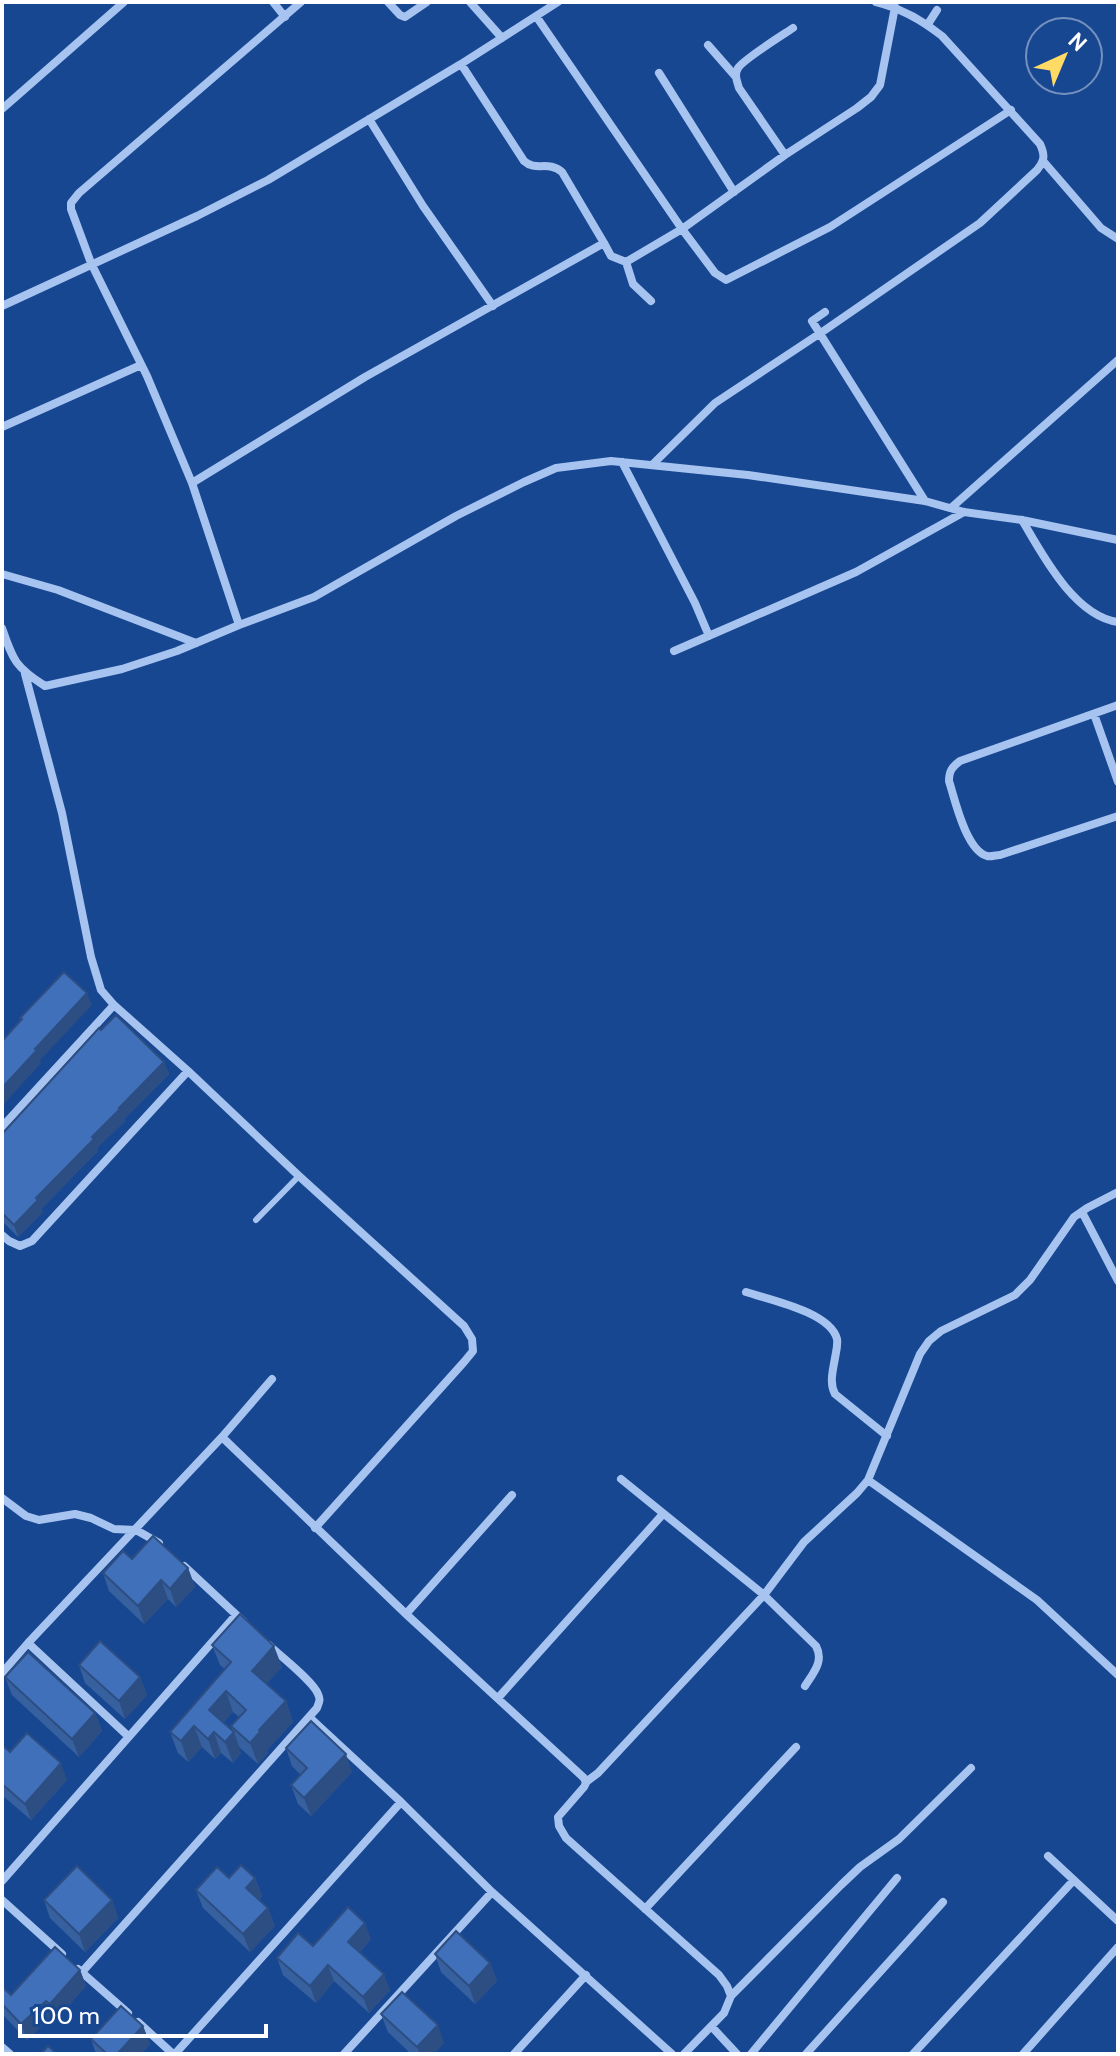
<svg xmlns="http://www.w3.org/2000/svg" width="1120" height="2056" font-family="Cabin,sans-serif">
	<rect width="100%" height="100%" fill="#184792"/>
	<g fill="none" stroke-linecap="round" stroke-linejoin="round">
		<path stroke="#a7c4f0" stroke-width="6" d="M256 1220 299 1176"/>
		<path stroke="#a7c4f0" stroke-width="8" d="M273 2 285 17
			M388 2 400 15 405 17 427 2
			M470 2 502 38
			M536 16 682 229 715 273 726 280 830 227 1011 110
			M928 24 937 10
			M708 45 736 77
			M461 64 524 161C536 172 548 160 562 172L604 243
			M659 73 734 192
			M2 109 124 2
			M369 119 423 206 493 306
			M785 155 739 88C737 81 734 75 738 68 744 59 781 36 793 28
			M1044 162 1101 228 1118 239
			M626 262 633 284 651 301
			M2 306 197 216 268 180 461 64 558 2
			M825 312 812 321 925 501
			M2 427 141 365
			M622 462 695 603 709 636
			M652 465 715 403 825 330 980 223 1037 170C1045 160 1045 155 1040 144L942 36C922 20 901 8 876 2
			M192 483 365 377 604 243 611 256 626 262 682 229 785 155 857 108 871 97 880 85 895 7
			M951 508 1118 360
			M1022 520C1042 554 1074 616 1118 622
			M2 574 58 590 196 643
			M239 625 192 483 147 376 91 263 71 209V203L79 193 301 2
			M2 628C13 660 15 667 45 686L122 669 177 651 239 625 314 597 456 516 524 482 556 468 611 461 748 475 925 501 964 512 1022 520 1118 540
			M674 651 856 572 964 512
			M25 674 62 813 91 957 101 990 114 1005 188 1071 299 1176 464 1326 472 1339 473 1351 464 1362 315 1528
			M1118 705 960 761C952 767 949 771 949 781 955 800 966 850 987 856 991 857 995 855 1000 855L1118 816
			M1094 714 1118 782
			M2 1127 114 1005
			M1082 1212 1118 1281
			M2 1235 9 1241 20 1246 32 1241 188 1071
			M746 1292C770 1300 830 1312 837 1339 838 1345 836 1352 835 1358 833 1370 829 1383 835 1394L887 1436
			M222 1437 406 1614 584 1778 586 1783 584 1787 558 1817 559 1826 566 1838 719 1975 727 1986 731 1996 724 2013 684 2054
			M621 1479 764 1595 816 1646C824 1661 814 1672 805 1686
			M868 1480 1037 1600 1118 1675
			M2 1498 26 1516 39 1520 75 1514 91 1518 114 1529 136 1530 159 1543
			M184 1566 244 1622
			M406 1614 512 1495
			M28 1643 222 1437 272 1379
			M2 1673 28 1643 128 1736
			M498 1698 663 1514
			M309 1717 401 1802 492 1892 672 2054
			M586 1782 598 1773 764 1595 804 1542 857 1493 868 1480 920 1354 929 1341 941 1331 1015 1295 1030 1280 1074 1217 1087 1208 1118 1192
			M1048 1856 1118 1921
			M2 1881 236 1615
			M2 1900 62 1954
			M645 1909 796 1747
			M78 1969 128 2013
			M82 1972 317 1708C319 1701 321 1701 318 1694 313 1681 280 1656 269 1645
			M731 1996 841 1885 860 1867 899 1839 971 1768
			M138 2022 173 2054
			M712 2027 737 2054
			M2 2047 10 2054
			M175 2054 401 1802
			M344 2054 492 1892
			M514 2054 586 1975
			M751 2054 897 1878
			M806 2054 943 1902
			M913 2054 1073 1881
			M1023 2054 1118 1947"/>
	</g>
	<path fill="#37609f" d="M101 1030 164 1062 169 1074 124 1119 125 1121 97 1148 98 1151 41 1209 43 1212 18 1237 2 1221V1134Z
		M132 1559 188 1568 195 1587 176 1607 168 1599 144 1624 109 1591 103 1573Z
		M212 1645 282 1667 266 1684 286 1701 293 1722 267 1750 268 1753 258 1764 239 1747 231 1726 239 1717 233 1712 223 1723 241 1753 233 1763 221 1753 215 1759 202 1747 188 1762 178 1753 170 1732 225 1669 220 1665Z
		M79 1665 140 1677 147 1695 125 1719 85 1683Z
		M5 1677 95 1713 102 1731 79 1757 12 1695Z
		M2 1745 10 1752 67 1780 31 1820 2 1795Z
		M286 1748 352 1772 311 1816 298 1804 291 1785 301 1775 292 1766Z
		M229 1878H255L262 1896 259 1900 268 1908 275 1926 250 1952 203 1908 196 1890Z
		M44 1900H112L118 1918 85 1952 50 1918Z
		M371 1939 360 1952 390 1990 369 2013 334 1981 316 2003 283 1975 277 1958 313 1946Z
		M435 1954 490 1963 497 1981 475 2004 441 1972Z
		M80 1970 86 1986 56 2020 52 2016 27 2040 2 2014V1987L11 1995Z
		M381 2014 444 2043 434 2054H411L388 2032Z
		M143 2026 150 2044 141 2054H96L91 2039Z"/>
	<path fill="#2d4e82" d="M87 993 92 1005 40 1060 41 1063 2 1106V1088L35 1049Z
		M164 1062 169 1074 124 1119 125 1121 97 1148 98 1151 41 1209 43 1212 18 1237 14 1225 36 1198 119 1108Z
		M188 1568 195 1587 176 1607 170 1589Z
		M161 1580 168 1599 144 1624 138 1606Z
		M274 1646 282 1667 260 1691 252 1671Z
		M140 1677 147 1695 125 1719 119 1701Z
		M226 1691 233 1712 216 1731 209 1710Z
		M286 1701 293 1722 267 1750 268 1753 258 1764 250 1743 259 1730Z
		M95 1713 102 1731 79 1757 72 1739Z
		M194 1726 202 1747 188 1762 181 1741Z
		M214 1732 221 1753 215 1759 208 1739Z
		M234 1732 241 1753 233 1763 225 1742Z
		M346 1754 352 1772 311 1816 304 1798Z
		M61 1763 67 1780 31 1820 25 1804Z
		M255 1878 262 1896 253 1906 246 1888Z
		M112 1900 118 1918 85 1952 79 1934Z
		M268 1908 275 1926 250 1952 243 1934Z
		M365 1923 371 1939 354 1958 348 1942Z
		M490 1963 497 1981 475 2004 469 1986Z
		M328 1965 334 1981 316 2003 310 1986Z
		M80 1970 86 1986 56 2020 50 2004Z
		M384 1974 390 1990 369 2013 363 1997Z
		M46 2001 52 2016 27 2040 21 2024Z
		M438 2025 444 2043 434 2054H420L417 2047Z
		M143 2026 150 2044 141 2054H117Z"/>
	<path fill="#4070b9" stroke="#2d4e82" stroke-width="2" d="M64 972 87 993 35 1049 37 1050 2 1088V1041L22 1019 20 1018Z
		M116 1015 164 1062 119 1108 120 1109 92 1137 94 1139 36 1198 38 1200 14 1225 2 1213V1134L99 1028 101 1030Z
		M153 1536 188 1568 170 1589 161 1580 138 1606 103 1573 123 1551 132 1559Z
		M240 1614 274 1646 252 1671 286 1701 259 1730 260 1732 250 1743 231 1726 246 1710 226 1691 209 1710 234 1732 225 1742 214 1732 208 1739 194 1726 181 1741 170 1732 231 1662 212 1645Z
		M100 1641 140 1677 119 1701 79 1665Z
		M28 1652 95 1713 72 1739 5 1677Z
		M311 1721 346 1754 304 1798 291 1785 307 1768 286 1748Z
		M27 1733 61 1763 25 1804 2 1784V1745L10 1752Z
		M241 1865 255 1878 246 1888 268 1908 243 1934 196 1890 217 1867 229 1878Z
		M77 1866 112 1900 79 1934 44 1900Z
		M348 1907 365 1923 348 1942 384 1974 363 1997 328 1965 310 1986 277 1958 298 1933 313 1946Z
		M456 1931 490 1963 469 1986 435 1954Z
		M55 1947 80 1970 50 2004 46 2001 21 2024 2 2004V1987L11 1995Z
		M402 1992 438 2025 417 2047 381 2014Z
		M121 2006 143 2026 117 2054H107L91 2039Z
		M48 2046 57 2054H41Z"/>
	<rect width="1120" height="2056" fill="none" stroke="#ffffff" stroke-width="8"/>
	<g transform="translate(1064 56) rotate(44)"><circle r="38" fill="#184792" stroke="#7491be" stroke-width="2"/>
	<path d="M0-6L14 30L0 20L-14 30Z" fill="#ffda65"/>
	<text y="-12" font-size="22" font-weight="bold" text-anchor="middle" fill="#ffffff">N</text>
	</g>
	<path d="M20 2024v12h246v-12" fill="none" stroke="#ffffff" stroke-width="4"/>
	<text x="32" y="2024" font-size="24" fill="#ffffff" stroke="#184792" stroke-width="6" paint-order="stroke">100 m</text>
</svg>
